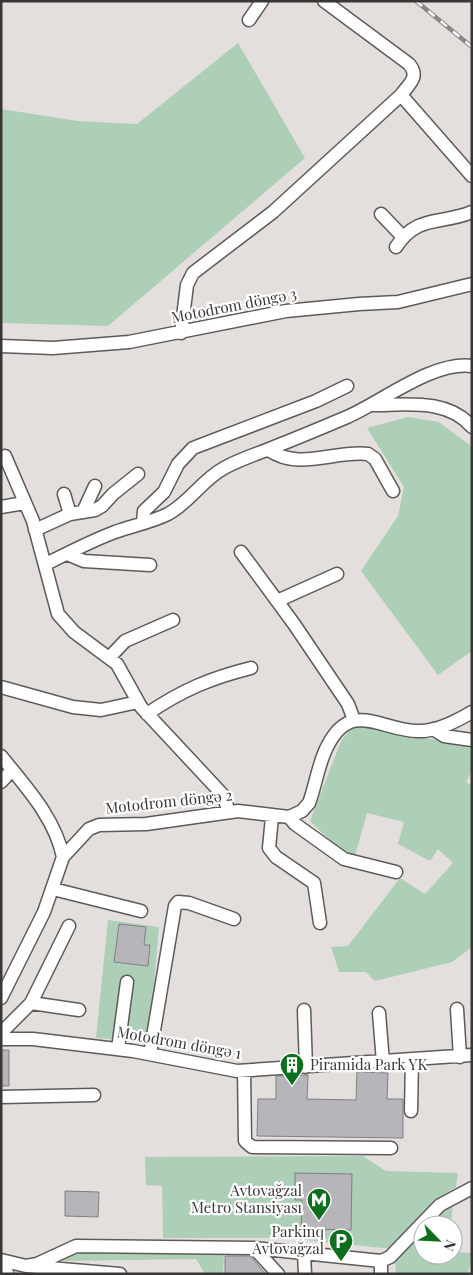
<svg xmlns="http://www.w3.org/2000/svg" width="473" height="1275" font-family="'Playfair Display',serif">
	<rect width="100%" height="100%" fill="#e4dfdd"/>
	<path fill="#adcfb7" d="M238 43 305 158 108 326 1 323V109L78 121 137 124Z
		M408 417 439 422 472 447V651L438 675 361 571 398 516 404 487 367 428Z
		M362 726 472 747V770L466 782 472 785V947L452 962 375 981 366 972H339L331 947 348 946 400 878 425 894 453 863 438 849 430 861 398 844 404 822 367 813 355 856 338 848 310 821 341 741 351 729Z
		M108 920 159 927 149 1042 96 1038Z
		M363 1156 386 1171 458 1173 456 1187 432 1202 393 1249 286 1238H163L162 1186 146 1185 145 1157Z
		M453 1203 451 1225H427L429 1223Z
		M423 1229V1255H453V1252L472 1253 468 1274H396L395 1261Z
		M116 1252 224 1253 223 1274H205L196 1259 60 1261 77 1253Z"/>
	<path fill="#b6b5b9" stroke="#807f83" d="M119 924 146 927 144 945H150L148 966 114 962Z
		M1 1050H9V1086H1Z
		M357 1072 388 1073 387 1099H403V1138L257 1136 258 1099H276V1076L308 1075 307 1099 356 1100Z
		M295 1173 352 1174 351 1230 301 1229 302 1200H295Z
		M65 1191 99 1192 98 1217 65 1216Z
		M225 1256H250L266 1274H225Z"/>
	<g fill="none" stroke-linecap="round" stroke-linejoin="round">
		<defs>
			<path id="minor" d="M249 20 262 1
				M401 95 472 176
				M381 214 403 237
				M396 247C417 214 441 225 472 212
				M181 333 187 285 193 273 273 212 401 95C409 84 420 77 409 64L324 1
				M1 346 53 348 129 342 286 311 359 304 398 302 472 284
				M373 405C406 405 448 398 472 427
				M269 450C299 471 335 450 368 454L375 459 393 491
				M5 456 33 521 58 614 74 632 117 664 141 707 223 795 229 812
				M64 494 70 514
				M1 507 24 503
				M83 512 95 486
				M143 522 144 511 164 492 178 464 193 448 316 401 347 386
				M35 530 70 514 95 510 102 506 113 494 138 474
				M241 552 294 624 348 704 354 720
				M67 554 84 561 150 565
				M46 564C68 553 91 541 115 532 132 526 152 522 168 514 190 502 202 480 224 468 238 460 254 455 269 449 295 439 321 428 347 417 382 402 432 361 472 366
				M277 601 337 574
				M109 658 125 641 173 620
				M1 687 73 707 101 710 138 702
				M147 714C182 690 211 678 251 668
				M433 729 444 736 472 740
				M1 756C26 787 55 818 63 857
				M1 782 12 770
				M272 817 269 848 276 857 314 883 320 923
				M289 817 295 824 344 859 396 872
				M53 889 141 911
				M1 998 44 912 63 857 89 829 99 825 146 824 238 811 289 817 302 811 309 803C316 785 318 763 328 745 352 699 382 731 418 731 436 732 457 721 472 712
				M31 1003 79 1010
				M457 1009 460 1057
				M304 1010 306 1067
				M379 1013 383 1062
				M1 1033 31 1003 69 926
				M1 1039H33L133 1051 237 1071 472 1055
				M118 1049 127 982
				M150 1054 175 906 178 902 189 903 234 919
				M244 1071 245 1141 252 1147 391 1148
				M1 1097 94 1095
				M411 1111 412 1060
				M254 1248 278 1274
				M304 1253 305 1274
				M1 1260 26 1266 120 1274
				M381 1261V1274
				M26 1266 37 1264 76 1246 254 1248 381 1261 390 1257 440 1205 472 1188"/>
			<path id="highway" d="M1 1271 4 1274"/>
		</defs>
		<use href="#minor" stroke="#5e5a58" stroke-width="15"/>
		<use href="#highway" stroke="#5e5a58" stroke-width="21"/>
		<use href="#minor" stroke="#fff" stroke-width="12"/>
		<use href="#highway" stroke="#fff" stroke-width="19"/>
		<defs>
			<path id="rail" d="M416 1 472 47"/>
		</defs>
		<use href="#rail" stroke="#8a8685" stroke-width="4.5"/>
		<use href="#rail" stroke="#fff" stroke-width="2.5" stroke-dasharray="8" stroke-linecap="butt"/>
	</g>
	<defs>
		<symbol id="building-pin" viewBox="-11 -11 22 30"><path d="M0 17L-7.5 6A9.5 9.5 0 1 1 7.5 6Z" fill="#0d6f1e" stroke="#fff"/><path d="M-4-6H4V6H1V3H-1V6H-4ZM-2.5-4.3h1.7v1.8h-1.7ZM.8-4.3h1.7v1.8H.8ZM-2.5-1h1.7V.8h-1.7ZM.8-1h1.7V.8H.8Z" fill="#fff"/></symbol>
		<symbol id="metro-pin" viewBox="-11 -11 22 30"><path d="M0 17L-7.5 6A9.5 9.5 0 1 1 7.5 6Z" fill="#0d6f1e" stroke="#fff"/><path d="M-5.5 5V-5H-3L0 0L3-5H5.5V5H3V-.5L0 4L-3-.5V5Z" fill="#fff"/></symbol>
		<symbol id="parking-pin" viewBox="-11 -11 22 30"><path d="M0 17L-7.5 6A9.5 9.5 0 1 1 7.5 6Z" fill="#0d6f1e" stroke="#fff"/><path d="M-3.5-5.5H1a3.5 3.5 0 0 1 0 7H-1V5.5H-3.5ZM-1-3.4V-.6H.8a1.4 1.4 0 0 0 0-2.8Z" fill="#fff"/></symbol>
	</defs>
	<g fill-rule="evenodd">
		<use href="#building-pin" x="278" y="1051" width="28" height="38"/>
		<use href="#metro-pin" x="305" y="1186" width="28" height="38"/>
		<use href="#parking-pin" x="327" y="1227" width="28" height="38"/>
	</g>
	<g text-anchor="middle" stroke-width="4.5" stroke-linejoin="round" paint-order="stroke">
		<g font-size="15" fill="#393736" stroke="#fff">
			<text transform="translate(234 306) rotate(-11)" y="5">Motodrom döngə 3</text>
			<text transform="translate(169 802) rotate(-6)" y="5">Motodrom döngə 2</text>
			<text transform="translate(179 1043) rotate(10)" y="5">Motodrom döngə 1</text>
		</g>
		<g font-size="15" fill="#393736" stroke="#fff" text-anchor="end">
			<text x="310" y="1070" text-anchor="start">Piramida Park YK</text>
			<text x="302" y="1196">Avtovağzal<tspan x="302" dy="17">Metro Stansiyası</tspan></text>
			<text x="324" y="1237">Parkinq<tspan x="324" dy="17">Avtovağzal</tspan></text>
		</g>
	</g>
	<rect width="473" height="1275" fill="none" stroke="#393736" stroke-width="5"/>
	<g transform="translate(438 1240) rotate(114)"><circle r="24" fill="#ffffff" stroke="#b0afaf"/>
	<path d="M0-4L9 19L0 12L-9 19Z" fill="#0d6f1e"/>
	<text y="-8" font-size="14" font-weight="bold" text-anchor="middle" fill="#393736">N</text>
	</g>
</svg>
